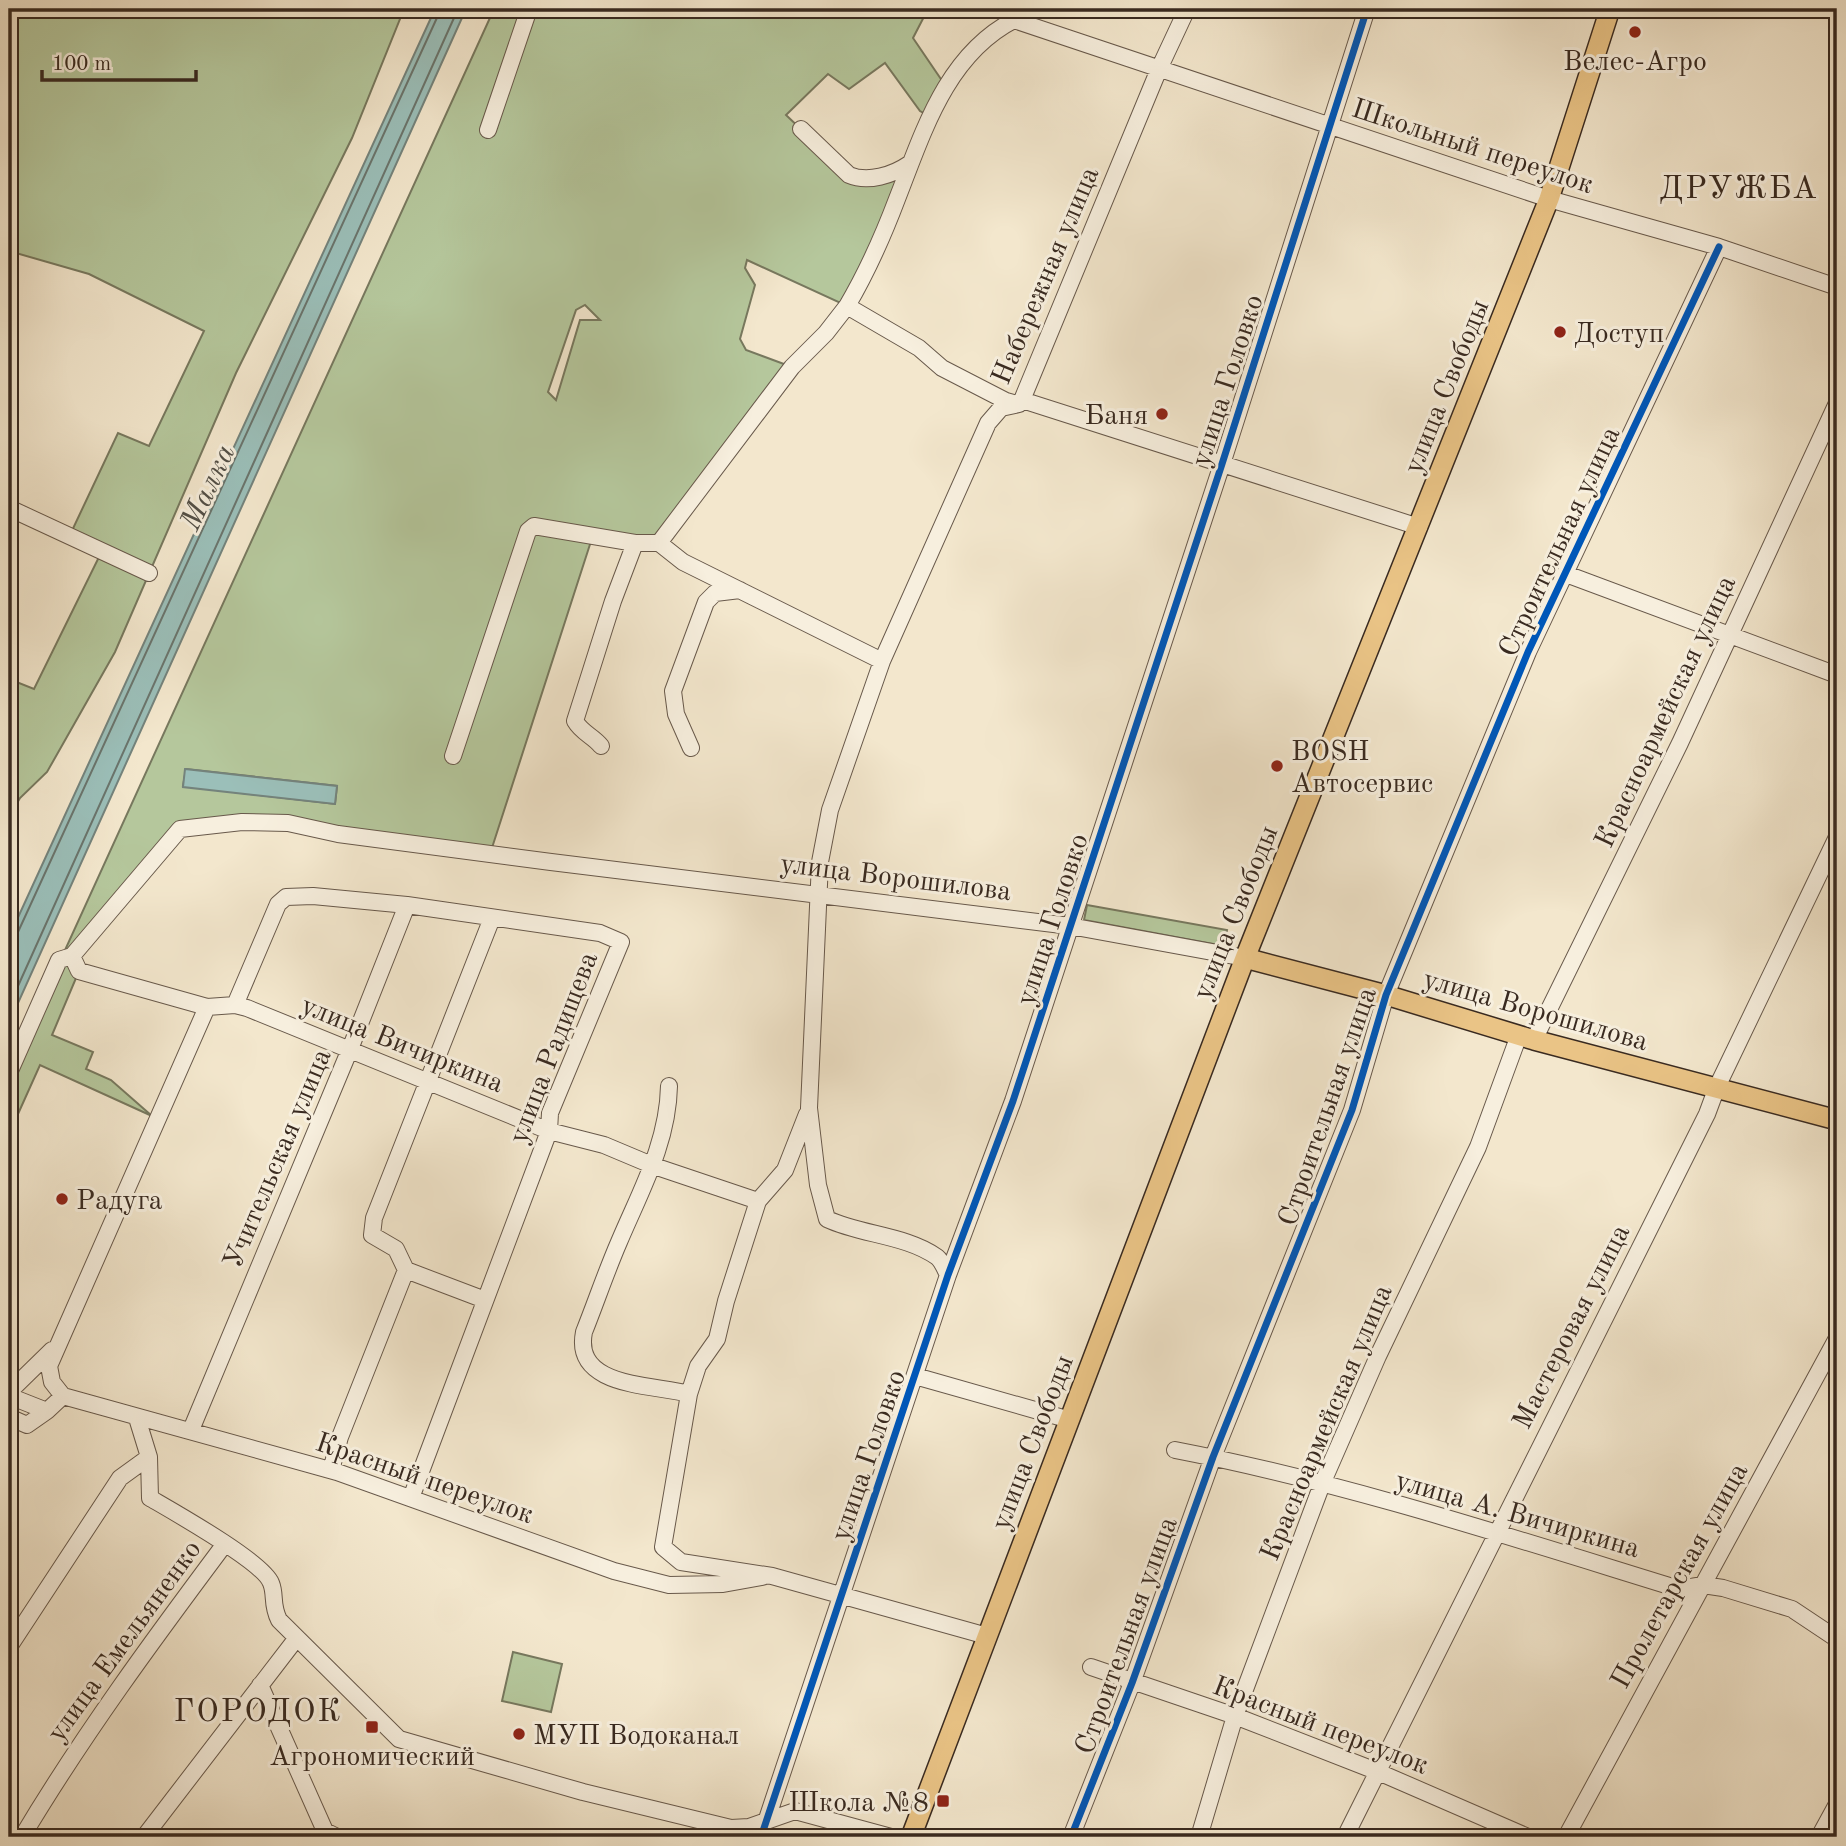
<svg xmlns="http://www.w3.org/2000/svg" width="1846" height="1846" font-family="'Old Standard TT',serif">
	<rect width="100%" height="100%" fill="#f3e7cd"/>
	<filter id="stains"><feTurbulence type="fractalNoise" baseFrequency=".00286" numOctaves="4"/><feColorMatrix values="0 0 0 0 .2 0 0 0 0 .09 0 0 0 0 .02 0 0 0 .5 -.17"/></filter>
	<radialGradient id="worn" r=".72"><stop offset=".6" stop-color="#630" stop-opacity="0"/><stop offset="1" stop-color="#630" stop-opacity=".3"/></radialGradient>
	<path fill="#b5c79c" stroke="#77785e" stroke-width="2" fill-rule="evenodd" d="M9 9H404L352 138 236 373 115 652 47 772 20 798 9 817V679L34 689 101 553 69 537 118 433 149 446 204 331 89 274 9 251Z
		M494 9H928L913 38 947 88 929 116 920 111 885 63 849 89 828 74 786 115 849 175 909 164 847 306 747 260 745 268 755 285 740 339 746 350 792 367 659 543 593 535 490 854 288 823 180 829 72 955 79 971 52 1035 93 1052 86 1069 111 1080 152 1116 40 1065 9 1134V1073ZM585 305 600 320H580L556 400 548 392 576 310ZM186 769 337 786 335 804 183 786Z
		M1087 905 1227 930 1224 946 1084 920Z
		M513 1652 562 1664 551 1712 502 1701Z"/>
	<path fill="#9bbfb9" stroke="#74837c" stroke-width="2" d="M435 9H466L9 1023V937Z
		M185 769 337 786 335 804 183 787Z"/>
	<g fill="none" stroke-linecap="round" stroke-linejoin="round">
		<path stroke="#6a746c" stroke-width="2" d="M9 937 18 932 441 9
			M9 1006 458 9"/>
		<defs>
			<path id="minor" d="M1014 20 1549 199 1719 247 1837 287
				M1014 20C946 55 923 133 897 199 883 236 867 272 847 306L919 348 942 368 1006 401 1017 404
				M801 129 849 175C868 183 893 175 909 164
				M488 130 529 9
				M847 306 826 333 792 367 659 543 683 562 882 661
				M1022 400 1419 527
				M9 508 149 573
				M1566 574 1837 675
				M601 746C593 736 582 733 575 721L613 601 635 543
				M691 748 676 714 673 691 706 602 715 593 740 590
				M453 756 528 531 534 526 635 543H659
				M72 956 180 829 242 822 288 823 338 834 551 862 1070 926 1245 958
				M72 956 79 971 207 1007 235 1005 247 1008 549 1131 604 1145 654 1166 758 1201
				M235 1005 278 904 286 897 313 896 407 905 600 933 621 942 550 1113 549 1131 411 1498
				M1534 1040 1680 743 1837 403
				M9 1073 59 960 72 956
				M669 1086C668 1143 640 1192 619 1242 606 1272 596 1302 584 1332 573 1388 652 1384 689 1394
				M807 1114 785 1170 758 1201 726 1301 717 1339 698 1366 689 1394 663 1547 681 1562 772 1576 987 1636
				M406 1270 485 1300
				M948 1275C945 1269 942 1261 937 1257 906 1235 861 1235 827 1219L818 1185 809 1108 820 862 830 810 882 661 988 423 1001 408 1019 404 1022 400 1159 69 1187 9
				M915 1376 1070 1420
				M9 1392 52 1350
				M9 1396 47 1411 63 1396
				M63 1396 337 1472 614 1571 669 1585 723 1584 762 1577
				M63 1396 52 1382 49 1366 207 1007
				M9 1417 27 1425 47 1411
				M137 1418 149 1457 150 1498C174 1512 263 1562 271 1583 276 1595 271 1604 279 1620L399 1739 583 1792 731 1828 749 1827 795 1811 891 1837
				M191 1430 350 1049 407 905
				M1175 1450C1346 1483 1513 1538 1679 1589L1703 1585 1723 1588 1792 1609 1837 1639
				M331 1470 340 1437 406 1270 396 1249 372 1235 374 1218 492 918
				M9 1647 120 1478 149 1457
				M1091 1667 1235 1716 1376 1771 1528 1837
				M260 1685 325 1831 337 1837
				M22 1837C83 1735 153 1640 224 1545
				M144 1837 296 1639
				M761 1837 948 1275 1013 1101 1222 464 1367 9
				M1071 1837 1132 1683 1213 1457 1352 1110 1386 995 1528 652 1719 247
				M1199 1837 1235 1716 1322 1484 1378 1356 1478 1147 1519 1035
				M1345 1837 1707 1114 1717 1087 1837 837
				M1566 1837 1837 1338
				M1819 1837 1837 1804"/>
			<path id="major" d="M1245 958 1386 995 1534 1040 1837 1120
				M911 1837 1245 958 1549 199 1610 9"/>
		</defs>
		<use href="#minor" stroke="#68594b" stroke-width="18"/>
		<use href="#major" stroke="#392a20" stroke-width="22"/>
		<use href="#minor" stroke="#f7efde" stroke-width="16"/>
		<use href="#major" stroke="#eac486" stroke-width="19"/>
		<defs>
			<path id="cycleway" d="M761 1837 948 1275 1013 1101 1222 464 1367 9
				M1071 1837 1132 1683 1213 1457 1352 1110 1386 995 1528 652 1719 247"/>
		</defs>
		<use href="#cycleway" stroke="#f7efde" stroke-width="11"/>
		<use href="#cycleway" stroke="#0057b8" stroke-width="7"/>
	</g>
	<g fill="#8f2418" stroke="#f7efde" stroke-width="2.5">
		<circle cx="1635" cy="32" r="7"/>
		<circle cx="1560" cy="332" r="7"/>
		<circle cx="1162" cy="414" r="7"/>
		<circle cx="1277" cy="766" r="7"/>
		<circle cx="62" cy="1199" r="7"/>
		<rect x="365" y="1720" width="14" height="14" rx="3.5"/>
		<circle cx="519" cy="1734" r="7"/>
		<rect x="936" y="1794" width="14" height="14" rx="3.5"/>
	</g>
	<g text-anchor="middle" stroke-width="6" stroke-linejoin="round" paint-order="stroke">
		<g font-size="28" fill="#392a20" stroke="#f7efde" text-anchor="start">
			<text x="1635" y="70" text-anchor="middle">Велес-Агро</text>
			<text x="1574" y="342">Доступ</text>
			<text x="1148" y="424" text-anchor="end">Баня</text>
			<text x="1291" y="760">BOSH<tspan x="1291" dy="32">Автосервис</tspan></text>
			<text x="76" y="1209">Радуга</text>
			<text x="533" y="1744">МУП Водоканал</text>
			<text x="372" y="1765" text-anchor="middle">Агрономический</text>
			<text x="929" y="1811" text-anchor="end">Школа №8</text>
		</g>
		<g font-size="28" fill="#392a20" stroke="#f7efde">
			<text transform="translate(1473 145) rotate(18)" y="10">Школьный переулок</text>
			<text transform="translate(1044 275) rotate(-67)" y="10">Набережная улица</text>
			<text transform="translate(1226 380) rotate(-72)" y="10">улица Головко</text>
			<text transform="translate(1445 386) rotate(-68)" y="10">улица Свободы</text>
			<text transform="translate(1558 541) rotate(-65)" y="10">Строительная улица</text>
			<text transform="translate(1664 711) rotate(-65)" y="10">Красноармейская улица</text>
			<text transform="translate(896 876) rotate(7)" y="10">улица Ворошилова</text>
			<text transform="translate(1234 912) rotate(-68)" y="10">улица Свободы</text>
			<text transform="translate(1051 919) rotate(-72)" y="10">улица Головко</text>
			<text transform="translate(1536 1009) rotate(16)" y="10">улица Ворошилова</text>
			<text transform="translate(403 1043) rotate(22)" y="10">улица Вичиркина</text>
			<text transform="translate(552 1047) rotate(-69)" y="10">улица Радищева</text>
			<text transform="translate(1326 1106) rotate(-71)" y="10">Строительная улица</text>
			<text transform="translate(276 1158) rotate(-67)" y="10">Учительская улица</text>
			<text transform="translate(1570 1326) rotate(-63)" y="10">Мастеровая улица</text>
			<text transform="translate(1325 1422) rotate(-67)" y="10">Красноармейская улица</text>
			<text transform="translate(1031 1442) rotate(-69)" y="10">улица Свободы</text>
			<text transform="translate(867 1455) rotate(-71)" y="10">улица Головко</text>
			<text transform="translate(425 1477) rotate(19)" y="10">Красный переулок</text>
			<text transform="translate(1518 1513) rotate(16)" y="10">улица А. Вичиркина</text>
			<text transform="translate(1678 1575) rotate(-61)" y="10">Пролетарская улица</text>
			<text transform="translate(1125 1635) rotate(-70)" y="10">Строительная улица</text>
			<text transform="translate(123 1640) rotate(-54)" y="10">улица Емельяненко</text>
			<text transform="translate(1321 1724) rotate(21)" y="10">Красный переулок</text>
		</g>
		<g font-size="30" font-style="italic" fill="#524f46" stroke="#f7efde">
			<text transform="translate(207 487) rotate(-65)" y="10">Малка</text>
		</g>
		<g font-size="32" letter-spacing="2" fill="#392a20" stroke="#f7efde">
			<text x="1739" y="198">ДРУЖБА</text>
			<text x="258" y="1721">ГОРОДОК</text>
		</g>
	</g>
	<rect width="1846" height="1846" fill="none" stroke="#f3e7cd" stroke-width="35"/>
	<rect x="10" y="10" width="1825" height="1825" fill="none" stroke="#392a20" stroke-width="3.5"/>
	<rect x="18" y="18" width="1811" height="1811" fill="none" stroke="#392a20" stroke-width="2"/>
	<path d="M42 70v10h154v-10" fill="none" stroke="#392a20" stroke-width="3.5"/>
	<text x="52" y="70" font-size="21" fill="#392a20" stroke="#f7efde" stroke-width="5" paint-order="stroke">100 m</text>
	<rect width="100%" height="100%" filter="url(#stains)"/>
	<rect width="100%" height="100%" fill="url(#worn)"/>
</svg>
